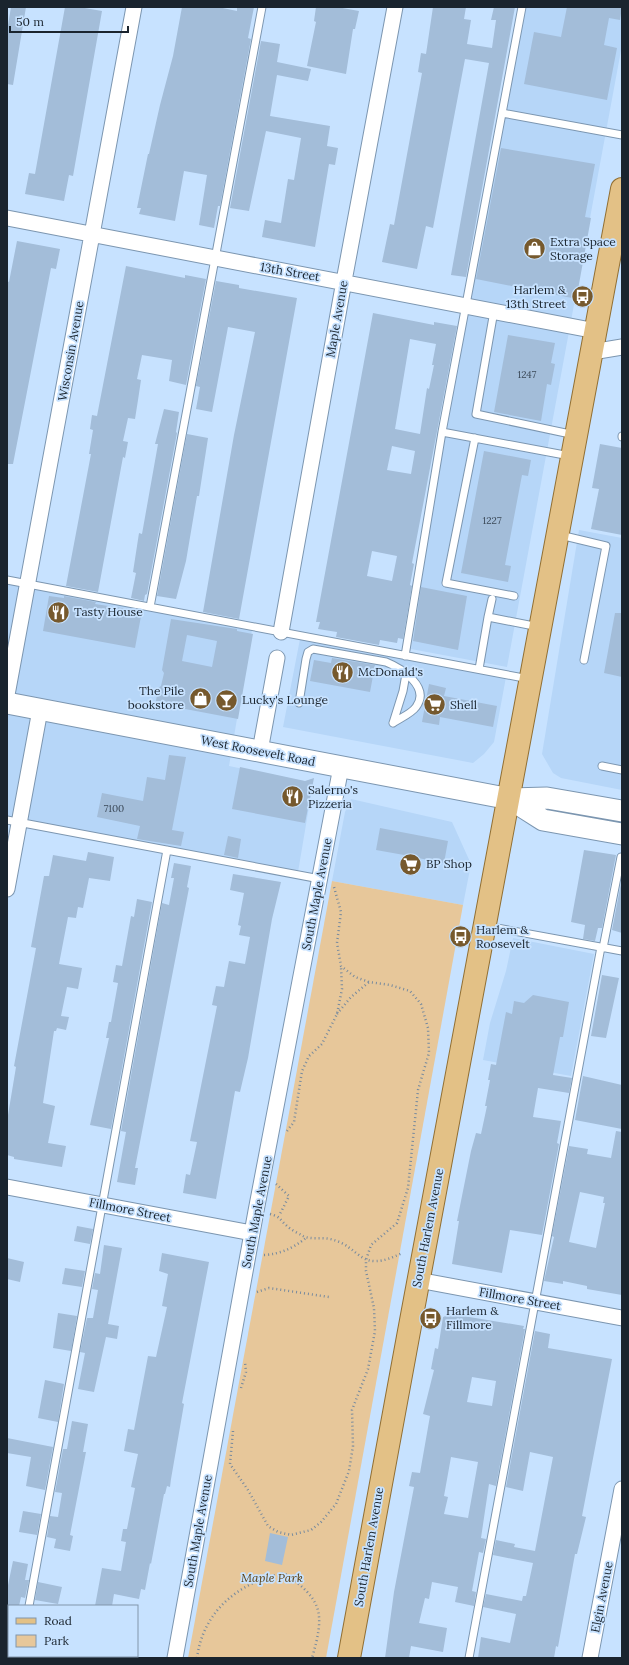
<svg xmlns="http://www.w3.org/2000/svg" width="629" height="1665" font-family="Lora,serif">
	<rect width="100%" height="100%" fill="#c7e2ff"/>
	<path fill="#b6d6f8" d="M519 7H622V45L507 667 411 649 465 302Z
		M579 530 622 538V790L561 778 553 773 542 754Z
		M7 582 252 630 229 766 313 783 298 872 7 817Z
		M300 639 506 677 494 742 484 754 473 763 283 727Z
		M351 799 452 822 471 864 463 905 332 881 345 812Z
		M513 938 594 954 571 1076 483 1060 490 1023 506 971Z"/>
	<path fill="#e7c79a" d="M332 881 463 905 326 1658H188Z"/>
	<path fill="#a3bdd9" fill-rule="evenodd" d="M11 7H26L13 85 7 84V31Z
		M65 7H79L102 11 73 176 69 175 64 201 25 194 29 173 35 174Z
		M182 7H218L237 11V7H254L248 38 251 39 220 206H218L214 228 199 225 207 175 184 171 175 221 139 214 141 208H137L148 154H149L160 105 173 56Z
		M316 7H337L359 11 355 29H353L346 74 307 66 316 22 314 21Z
		M433 7H466L464 19 471 20 467 44 492 48 496 20H491L494 7H515L466 277 451 275 489 63 465 59 433 228 426 226 417 269 382 262 390 224 394 225 422 73 418 72 421 53 426 54Z
		M567 7H622L620 20 609 18 604 45 617 48 607 100 524 84 534 32 561 37Z
		M261 41 280 44 277 62 311 69 308 81 277 75 270 116 330 126 327 146 338 148 335 165 329 164 315 247 262 237 265 220 281 223 288 179 294 180 301 138 266 131 249 211 230 208Z
		M501 148 595 164 585 217 591 218 577 295 572 298 476 279Z
		M17 241 60 249 56 269 51 268 13 464H7V281L9 282Z
		M126 266 185 278V275L206 279 186 385 169 381 172 360 142 355 137 379 141 380 138 400 135 419 128 418 123 441 128 442 125 458 123 457 98 592 66 586 91 454H89L93 430 90 429 92 415 97 416Z
		M216 281 239 285V288L297 298 239 619 203 612 234 435 255 332 228 327 212 412 196 409 200 387 196 386Z
		M373 313 434 325V322L457 326 412 563 414 564 410 585 412 586 403 639 398 638 397 643 380 640 379 645 336 637 337 632 318 629 320 622H316ZM410 339 436 344 432 365H434L429 389 427 388 420 434 395 429ZM392 446 415 451 411 474 387 470ZM372 551 397 556 392 581 367 576Z
		M508 335 555 343 551 363 555 364 551 385 547 384 541 421 494 412Z
		M164 409 179 412 176 432 177 433 147 594 145 595 144 601 131 598 136 573 133 572 139 533 142 534 158 444H155Z
		M187 434 208 438 199 496H197L186 561 176 599 157 596Z
		M600 444 622 448V535L591 529 599 489 592 488Z
		M484 451 531 460 528 476 522 475 505 565 511 566 508 582 461 573Z
		M421 587 467 596 458 650 413 641Z
		M49 596 64 598V596L96 602 95 604 142 611 135 648 43 631Z
		M615 613H622V677L604 673Z
		M171 619 237 629V631L253 634 238 719 159 704 160 701H156L158 688 161 686 164 673 162 670ZM187 635 217 641 212 667 182 661Z
		M332 658 375 665 370 692 310 681 314 660 331 663Z
		M429 684 446 688 444 696 497 706 493 727 440 717 439 725 422 722Z
		M169 755 186 757 172 830 184 832 181 846 137 839 140 826 97 817 102 793 143 801 147 777 165 780Z
		M240 767 305 781 314 778 305 823 232 809Z
		M380 828 448 841 444 863 418 858 415 872 401 869 404 855 376 850Z
		M228 836 241 839 238 858 224 855Z
		M584 850 616 855 602 928H598L595 941 583 939 585 925 571 922Z
		M88 852 114 857 110 881 89 878 83 908 78 907 76 918 68 917 59 964 82 968 78 989 67 987 61 1016 69 1017 66 1030 57 1028 56 1031H54L43 1103 55 1106 48 1143 66 1146 62 1167 14 1159V1157L7 1155V1121L16 1067 14 1066 36 948 31 947 44 876H49L53 855 86 861Z
		M174 863 191 866 187 887 189 888 135 1168H138L135 1185 117 1182 126 1132 121 1131 162 903 169 905 174 878H171Z
		M233 874 281 882 272 919 248 1058 240 1092 235 1091 216 1199 183 1193 186 1174 190 1175 197 1142 190 1141 217 1006 212 1005 216 986 224 987 229 961 245 964 250 937 239 935 241 926 238 925 244 893 230 890Z
		M621 883 622 884V933L612 930Z
		M137 899 152 902 111 1129 90 1125 109 1038H106L109 1022H111L118 983 113 982 116 965 122 966 131 916 134 917Z
		M602 975 619 978 606 1038 591 1036Z
		M533 995 569 1002 563 1037H560L553 1075 572 1078 569 1093 538 1088 533 1117 561 1121 557 1143 559 1144 542 1235 510 1230 502 1273 452 1264 459 1221H457L471 1151 476 1133 481 1134 487 1106H485L490 1080H488L491 1064 496 1065 506 1012 512 1014 514 1001 524 1003Z
		M583 1076 622 1085V1129L575 1120Z
		M616 1131 622 1132V1295L587 1289V1286L563 1281V1284L544 1281 554 1237 552 1236 569 1146 588 1149 587 1154 611 1158ZM580 1192 604 1197 603 1203H605L596 1248 569 1242Z
		M77 1226 93 1229 90 1244 74 1241Z
		M104 1245 122 1248 108 1324 119 1326 117 1339 106 1337 94 1392 78 1389 85 1353 80 1352 87 1318H93L98 1290 92 1289 95 1273 100 1274Z
		M162 1253 209 1262 182 1403 184 1404 171 1479 170 1487 167 1486 165 1494H164L151 1564 150 1563 145 1590 141 1589 139 1599 114 1594 112 1606H95L102 1568 121 1571 126 1542 121 1541 123 1529H127L135 1488 131 1487 138 1454 124 1451 128 1429 134 1430 148 1356 156 1357 167 1307 162 1306 168 1274 159 1271Z
		M7 1258 24 1262 20 1282 7 1279Z
		M65 1268 85 1271 82 1287 62 1284Z
		M58 1313 77 1316 71 1351 53 1348Z
		M451 1314 524 1326 523 1329H525L496 1486 489 1484 481 1538 486 1539 483 1553 479 1552 472 1591 476 1592 474 1606 455 1602 458 1587 432 1582 429 1599 425 1598 419 1623 447 1628 443 1652 411 1646 409 1658H385L394 1592 414 1487 409 1486 412 1472 420 1473 430 1416 423 1414 434 1370 431 1369 435 1348 438 1349 443 1317ZM472 1377 496 1381 492 1406 467 1402ZM451 1457 478 1462 468 1518 444 1514 448 1497 444 1496Z
		M535 1331 550 1334 548 1348 612 1359 582 1516 586 1517 577 1554H575L558 1647 556 1646 554 1658H478L481 1637 510 1643 516 1614 483 1607 486 1594 522 1601 523 1596H526L533 1563 493 1555 496 1540 515 1544 514 1547 535 1551 553 1457 530 1452 523 1491 506 1487Z
		M45 1380 64 1384 58 1422 38 1418Z
		M72 1421 88 1424 83 1452H86L70 1535 73 1536 70 1551 54 1548 56 1539 47 1537 50 1516 58 1517 62 1493 55 1492 63 1449H67Z
		M7 1438 53 1447 45 1490 26 1486 31 1457 7 1453Z
		M23 1511 41 1514 37 1535 19 1532Z
		M270 1533 288 1537 282 1565 265 1561Z
		M13 1561 28 1564 25 1580H29L25 1598 21 1597 19 1606H7V1590Z
		M38 1582 62 1587 58 1604 35 1600Z"/>
	<g fill="none" stroke-linecap="round" stroke-linejoin="round">
		<defs>
			<path id="lane" d="M502 113 622 135
				M494 311 476 414 575 435
				M442 432 570 456
				M622 436V437
				M475 438 446 583 514 596
				M560 535 606 546 584 660
				M7 580 529 679
				M150 607 262 7
				M488 617 492 599
				M405 656 442 432 522 7
				M479 669 488 617 539 627
				M299 703 306 659 308 652 313 649 386 662C401 668 431 687 416 707 411 714 400 718 393 723
				M393 723 403 691 406 674
				M602 766 622 770
				M7 820 320 879
				M486 926 622 951
				M603 948 621 857
				M29 1606 167 850
				M19 1658 20 1656
				M469 1658 601 947"/>
			<path id="street" d="M7 218 596 331
				M592 352 622 347
				M281 632 344 281 395 7
				M7 695 134 7
				M260 751 277 658
				M7 889 40 710
				M7 1187 252 1233
				M418 1280 622 1318
				M175 1658 256 1211 341 767
				M590 1658 622 1489"/>
			<path id="secondary" d="M7 703 510 799 547 798 622 811
				M510 799 543 820 622 834"/>
			<path id="primary" d="M349 1658C438 1168 532 679 622 189"/>
		</defs>
		<use href="#lane" stroke="#7c96b0" stroke-width="9"/>
		<use href="#street" stroke="#7c96b0" stroke-width="17"/>
		<use href="#secondary" stroke="#7c96b0" stroke-width="23"/>
		<use href="#primary" stroke="#916f33" stroke-width="24"/>
		<path stroke="#778a9e" stroke-width="2.5" stroke-dasharray="1 3" stroke-linecap="butt" d="M337 1014 351 997 369 982
			M287 1131 294 1122 302 1071 309 1056 322 1044 337 1014 342 989 341 966
			M276 1184 289 1196 279 1216
			M270 1214C281 1217 279 1219 287 1226 291 1230 298 1233 303 1236 311 1240 321 1237 330 1239 362 1246 358 1275 402 1253
			M264 1255C281 1254 293 1248 306 1238
			M257 1292 269 1288 329 1297
			M241 1388 246 1372 245 1362
			M233 1431 230 1464 248 1490 268 1526 278 1532 291 1535 311 1530 321 1522 336 1504 349 1471 353 1446 352 1410 368 1369 375 1331 374 1308 366 1271V1260L371 1245 397 1223 408 1188 418 1090 429 1053 428 1028 421 1004 410 991 390 985 369 982 355 977 341 966 337 943 341 912 334 887
			M197 1658C203 1611 239 1582 284 1573 323 1600 325 1613 312 1658"/>
		<use href="#lane" stroke="#fff" stroke-width="7"/>
		<use href="#street" stroke="#fff" stroke-width="15"/>
		<use href="#secondary" stroke="#fff" stroke-width="21"/>
		<use href="#primary" stroke="#e3c186" stroke-width="22"/>
	</g>
	<defs>
		<symbol id="shop-disc" viewBox="-11 -11 22 22"><circle r="9.5" fill="#76592d" stroke="#c7e2ff"/><path d="M-5-2.5h2.3a2.7 3.5 0 0 1 5.4 0H5L5.5 6h-11ZM-1.5-2.5h3a1.5 2.3 0 0 0-3 0Z" fill="#fff"/></symbol>
		<symbol id="bus-disc" viewBox="-11 -11 22 22"><circle r="9.5" fill="#76592d" stroke="#c7e2ff"/><path d="M-5-6H5V4H4V6H2V4H-2V6H-4V4H-5ZM-3.5-4V0h7V-4ZM-3.5 1.2v1.5H-2V1.2ZM2 1.2v1.5H3.5V1.2Z" fill="#fff"/></symbol>
		<symbol id="restaurant-disc" viewBox="-11 -11 22 22"><circle r="9.5" fill="#76592d" stroke="#c7e2ff"/><path d="M-5-6h1v4h1v-4h1v4h1v-4h1v5L-1.5 .5V6h-2V.5L-5-1ZM5-6V6H3V1.5H1.5Q1.5-4 5-6Z" fill="#fff"/></symbol>
		<symbol id="bar-disc" viewBox="-11 -11 22 22"><circle r="9.5" fill="#76592d" stroke="#c7e2ff"/><path d="M-6-5H6L.8 .8V4.5H3.5V6h-7V4.5H-.8V.8Z" fill="#fff"/></symbol>
		<symbol id="supermarket-disc" viewBox="-11 -11 22 22"><circle r="9.5" fill="#76592d" stroke="#c7e2ff"/><path d="M-6-5.5h2.5l.6 2H6L4.5 2H-2.5L-4.4-4H-6ZM-1.5 3.2a1.3 1.3 0 1 0 .1 0ZM3 3.2a1.3 1.3 0 1 0 .1 0Z" fill="#fff"/></symbol>
	</defs>
	<g fill-rule="evenodd">
		<use href="#shop-disc" x="522" y="236" width="25" height="25"/>
		<use href="#bus-disc" x="570" y="284" width="25" height="25"/>
		<use href="#restaurant-disc" x="46" y="600" width="25" height="25"/>
		<use href="#restaurant-disc" x="330" y="660" width="25" height="25"/>
		<use href="#shop-disc" x="188" y="686" width="25" height="25"/>
		<use href="#bar-disc" x="214" y="688" width="25" height="25"/>
		<use href="#supermarket-disc" x="422" y="692" width="25" height="25"/>
		<use href="#restaurant-disc" x="280" y="784" width="25" height="25"/>
		<use href="#supermarket-disc" x="398" y="852" width="25" height="25"/>
		<use href="#bus-disc" x="448" y="924" width="25" height="25"/>
		<use href="#bus-disc" x="418" y="1306" width="25" height="25"/>
	</g>
	<g text-anchor="middle" stroke-width="3.5" stroke-linejoin="round" paint-order="stroke">
		<g font-size="10" fill="#3c4a59">
			<text x="527" y="378">1247</text>
			<text x="492" y="524">1227</text>
			<text x="114" y="812">7100</text>
		</g>
		<g font-size="12" fill="#1a242e" stroke="#c7e2ff" text-anchor="start">
			<text x="550" y="246">Extra Space<tspan x="550" dy="14">Storage</tspan></text>
			<text x="566" y="294" text-anchor="end">Harlem &amp;<tspan x="566" dy="14">13th Street</tspan></text>
			<text x="74" y="616">Tasty House</text>
			<text x="358" y="676">McDonald's</text>
			<text x="184" y="695" text-anchor="end">The Pile<tspan x="184" dy="14">bookstore</tspan></text>
			<text x="242" y="704">Lucky's Lounge</text>
			<text x="450" y="709">Shell</text>
			<text x="308" y="794">Salerno's<tspan x="308" dy="14">Pizzeria</tspan></text>
			<text x="426" y="868">BP Shop</text>
			<text x="476" y="934">Harlem &amp;<tspan x="476" dy="14">Roosevelt</tspan></text>
			<text x="446" y="1315">Harlem &amp;<tspan x="446" dy="14">Fillmore</tspan></text>
		</g>
		<g font-size="12" fill="#1a242e" stroke="#c7e2ff">
			<text transform="translate(290 272) rotate(10)" y="4">13th Street</text>
			<text transform="translate(337 319) rotate(-80)" y="4">Maple Avenue</text>
			<text transform="translate(71 351) rotate(-80)" y="4">Wisconsin Avenue</text>
			<text transform="translate(258 751) rotate(11)" y="4">West Roosevelt Road</text>
			<text transform="translate(317 894) rotate(-79)" y="4">South Maple Avenue</text>
			<text transform="translate(130 1210) rotate(11)" y="4">Fillmore Street</text>
			<text transform="translate(257 1212) rotate(-79)" y="4">South Maple Avenue</text>
			<text transform="translate(428 1228) rotate(-79)" y="4">South Harlem Avenue</text>
			<text transform="translate(520 1299) rotate(10)" y="4">Fillmore Street</text>
			<text transform="translate(198 1531) rotate(-80)" y="4">South Maple Avenue</text>
			<text transform="translate(369 1547) rotate(-80)" y="4">South Harlem Avenue</text>
			<text transform="translate(602 1597) rotate(-79)" y="4">Elgin Avenue</text>
		</g>
		<g font-size="12" font-style="italic" fill="#5c4010" stroke="#c7e2ff">
			<text x="272" y="1582">Maple Park</text>
		</g>
	</g>
	<rect width="629" height="1665" fill="none" stroke="#1a242e" stroke-width="16"/>
	<rect x="8" y="1605" width="130" height="52" fill="#c7e2ff" stroke="#8296ab"/>
	<rect x="16" y="1618" width="20" height="6" fill="#e3c186" stroke="#8296ab"/>
	<text x="44" y="1625" font-size="12" fill="#1a242e">Road</text>
	<rect x="16" y="1635" width="20" height="12" fill="#e7c79a" stroke="#8296ab"/>
	<text x="44" y="1645" font-size="12" fill="#1a242e">Park</text>
	<path d="M10 26v6h118v-6" fill="none" stroke="#1a242e" stroke-width="2"/>
	<text x="16" y="26" font-size="12" fill="#1a242e" stroke="#c7e2ff" stroke-width="3" paint-order="stroke">50 m</text>
</svg>
